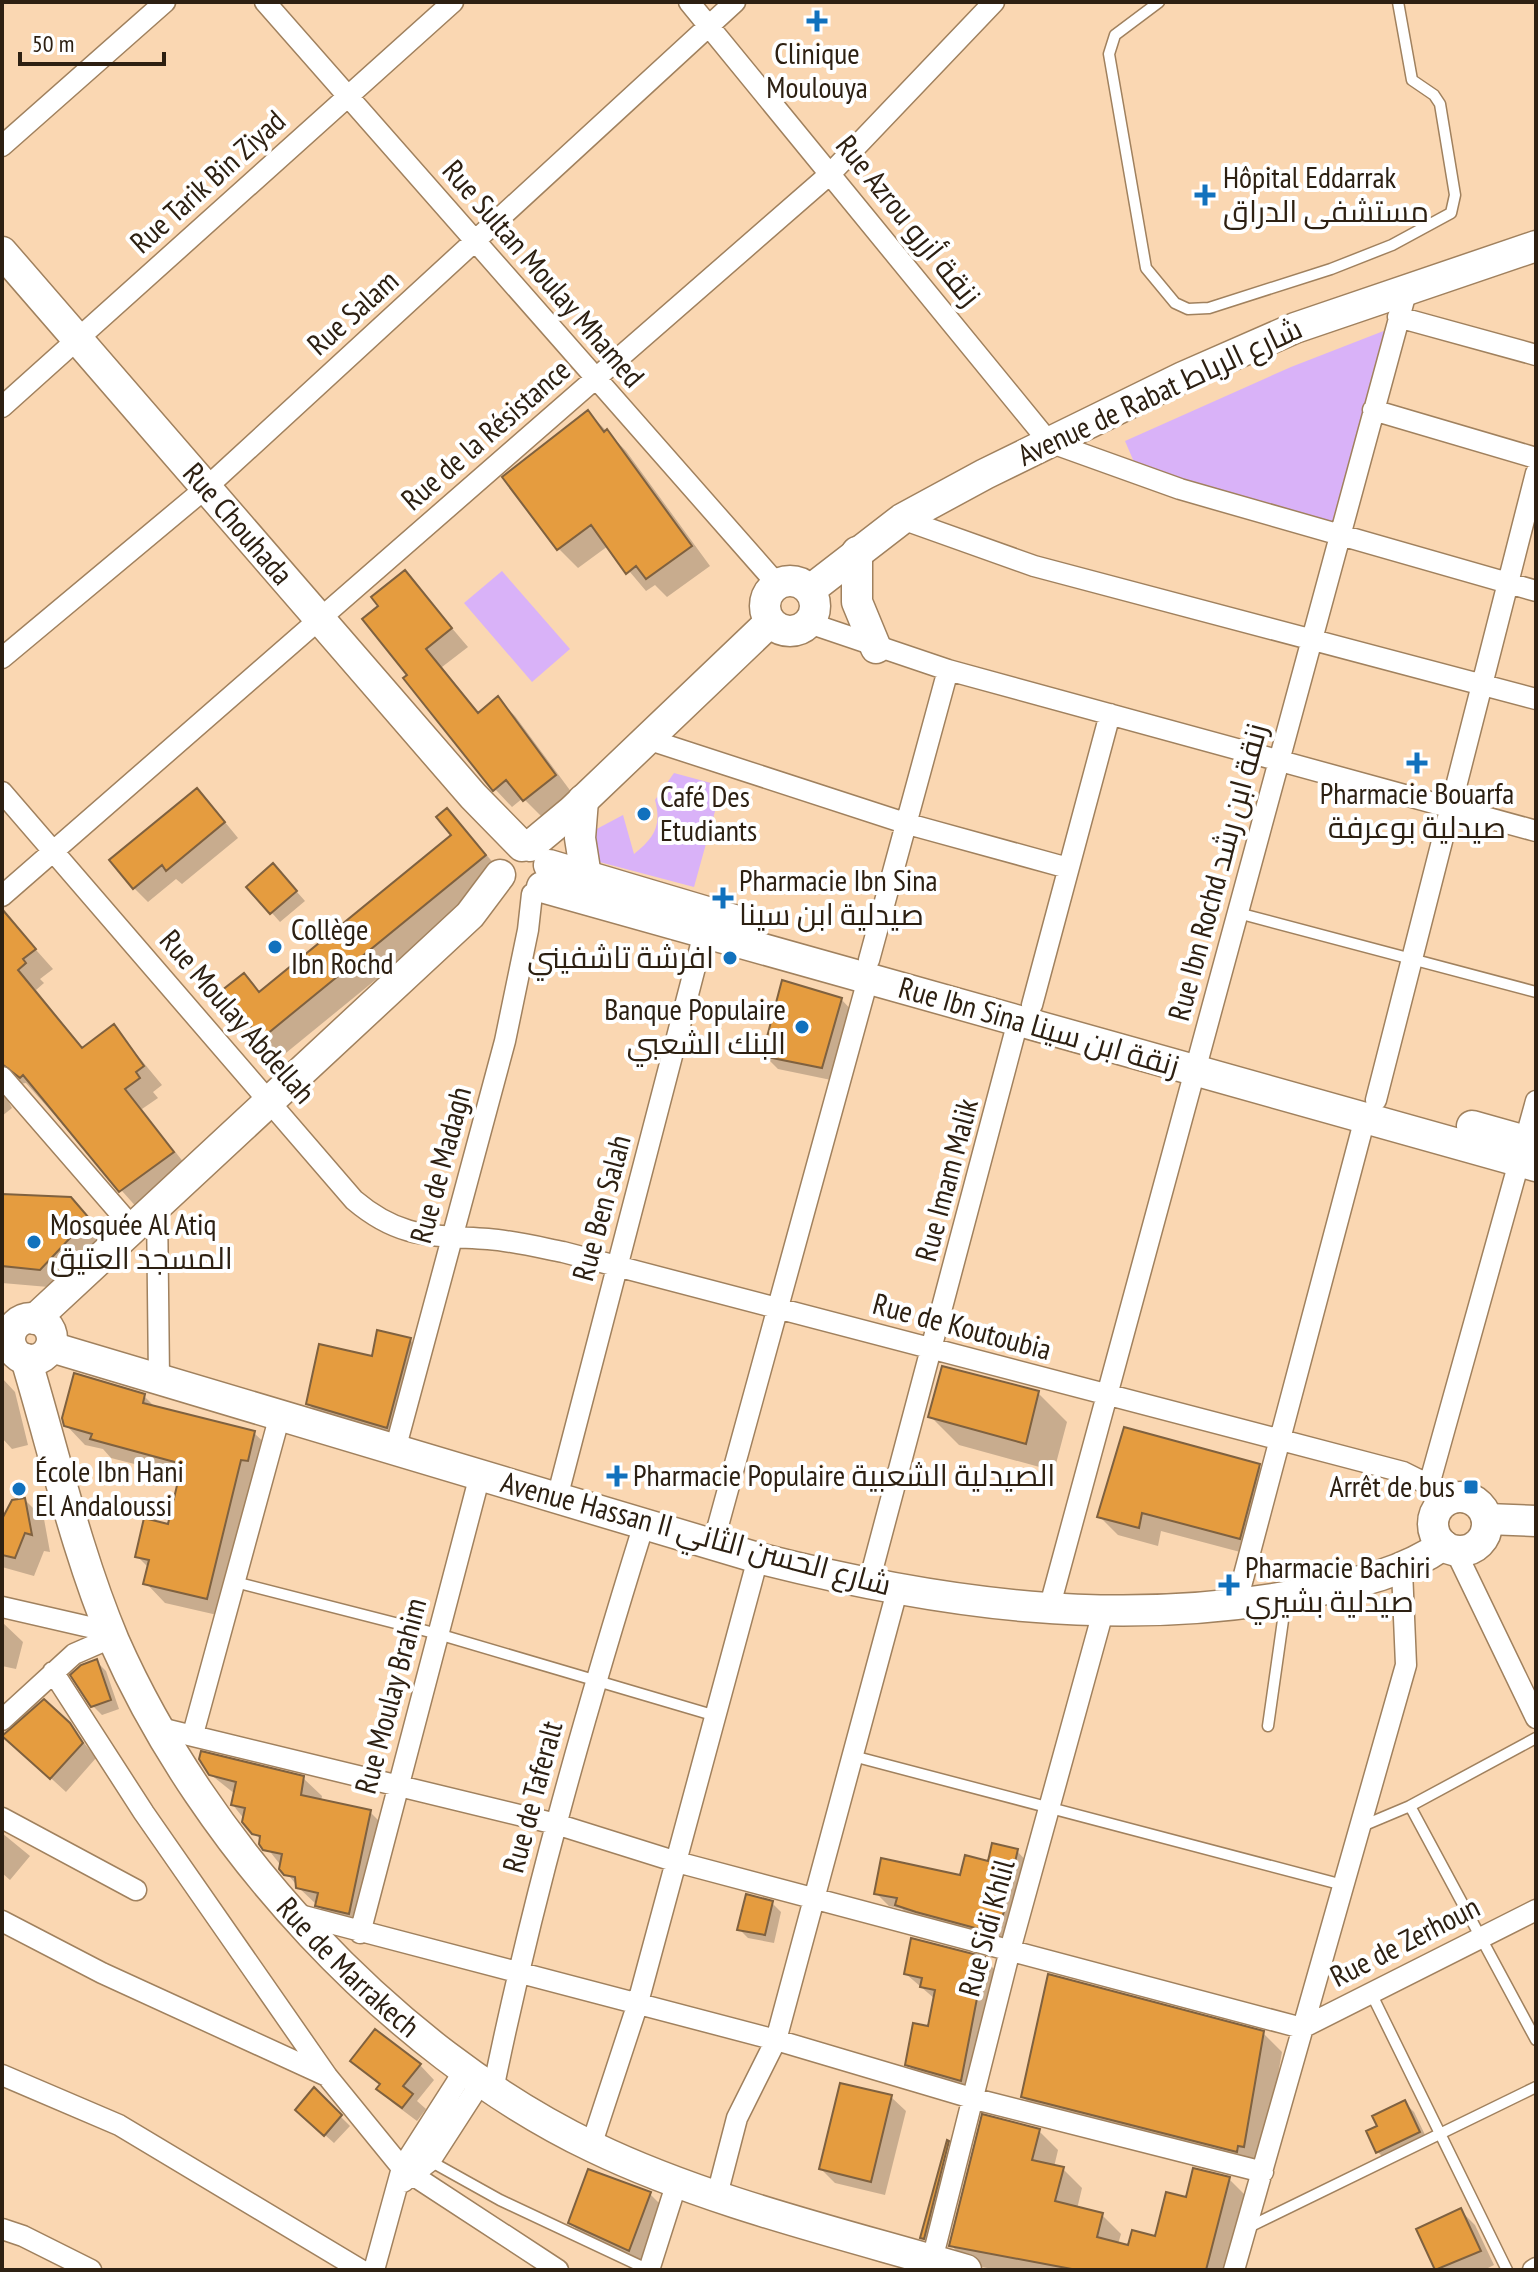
<svg xmlns="http://www.w3.org/2000/svg" width="1538" height="2272" font-family="'PT Sans Narrow',Cairo,sans-serif">
	<rect width="100%" height="100%" fill="#fad7b2"/>
	<path fill="#d9b2f8" d="M1399 325 1341 534 1140 476 1125 441 1291 367Z
		M502 571 570 649 532 682 464 603Z
		M674 773 722 786 694 887 588 859 591 832 623 815 634 854C654 838 662 826 655 800Z"/>
	<path fill="#0003" d="M588 412 626 451 710 566 667 597 655 585 646 591 608 546 578 568 559 549Z
		M405 573 468 647 442 667 479 714 498 699 515 716 572 793 542 817 523 798 512 807 495 789 410 675 380 607Z
		M211 805 238 838 182 884 176 879 148 902 134 888Z
		M447 810 504 875 281 1057 224 992 244 976 261 993 453 836Z
		M282 875 305 901 280 922 249 887Z
		M5 915 53 969 40 979 44 983 36 990 84 1049 114 1027 162 1085 153 1092 158 1098 142 1109 191 1172 139 1210 26 1083 13 1085 7 1099 12 1108 2 1116V917Z
		M841 999 855 1014 836 1081 778 1069 764 1055Z
		M2 1196 70 1199 106 1238 60 1288 2 1283Z
		M410 1340 429 1359 406 1446 328 1423 308 1404 373 1358Z
		M2 1378 15 1392 28 1445 12 1449 2 1438Z
		M1038 1393 1067 1422 1054 1471 959 1445 930 1416Z
		M144 1396 157 1409 254 1433 274 1452 226 1617 165 1603 146 1583 149 1568 137 1556 169 1526 181 1476 111 1458 103 1449 85 1445 66 1425Z
		M1259 1466 1278 1485 1259 1557 1161 1531 1158 1546 1118 1535 1099 1516Z
		M25 1500 44 1519 50 1552 44 1551 34 1576 2 1567V1521Z
		M2 1622 23 1642 16 1669 2 1666Z
		M97 1662 106 1671 119 1709 102 1715 93 1706Z
		M69 1724 96 1758 66 1792 3 1734Z
		M210 1774 303 1778 322 1796 321 1801 370 1812 388 1830 367 1931 336 1923 298 1887 233 1805 235 1794Z
		M2 1833 30 1856 10 1880 2 1873Z
		M1017 1851 1030 1865 1003 1944 911 1918 902 1909 889 1906 876 1893 961 1878Z
		M772 1903 781 1912 774 1943 748 1938 739 1929Z
		M984 1959 1003 1978 980 2099 926 2083 907 2064 929 2028 935 1999 906 1974Z
		M1263 2033 1282 2052 1262 2165 1042 2116 1023 2097Z
		M353 2061 420 2065 434 2080 417 2101 426 2109 417 2121 393 2103 379 2089 381 2086Z
		M314 2090 350 2126 334 2143 306 2118Z
		M891 2097 906 2111 885 2195 835 2183 821 2169Z
		M1405 2103 1414 2112 1428 2141 1387 2161 1378 2152 1380 2127Z
		M1039 2131 1058 2150 1054 2167 1063 2169 1082 2188 1077 2209 1102 2215 1121 2234 1118 2244 1129 2247 1156 2238 1187 2199 1229 2179 1248 2198 1229 2270H999L970 2265 951 2245Z
		M950 2145 967 2162 941 2256 922 2237Z
		M650 2194 664 2208 644 2263 585 2237 570 2223Z
		M1461 2211 1475 2225 1494 2265 1484 2270H1437L1418 2230Z"/>
	<path fill="#e59c3f" stroke="#7f613f" stroke-width="2" d="M588 410 604 432 607 429 692 546 646 579 636 566 626 574 591 525 557 550 502 477Z
		M405 570 452 628 426 649 478 713 498 696 556 775 523 801 506 780 493 791 403 678 407 675 362 619 378 606 371 597Z
		M197 788 225 822 166 871 162 865 133 889 109 860Z
		M447 808 486 855 261 1039 221 991 244 973 259 992 451 835 436 817Z
		M273 863 297 891 270 914 246 887Z
		M2 909 36 949 23 959 26 963 18 970 82 1048 114 1024 144 1066 136 1072 140 1078 125 1089 174 1152 119 1192 23 1075 20 1078 2 1064Z
		M782 980 842 998 822 1068 762 1056Z
		M2 1194 71 1197 89 1218 40 1270 2 1266Z
		M377 1330 411 1338 387 1428 306 1404 319 1344 372 1356Z
		M942 1366 1039 1391 1026 1444 928 1417Z
		M74 1373 145 1394 143 1403 255 1431 248 1461 241 1460 207 1599 143 1584 149 1560 135 1557 144 1518 168 1524 182 1464 90 1439 92 1434 64 1426 62 1418Z
		M1124 1427 1260 1464 1240 1539 1142 1513 1139 1528 1097 1517Z
		M25 1498 32 1535 25 1533 15 1558 2 1555V1519L12 1500Z
		M97 1659 111 1700 91 1707 70 1675 81 1665Z
		M44 1699 70 1723 83 1743 50 1779 2 1736Z
		M201 1751 304 1776 301 1795 371 1810 349 1914 315 1906 318 1893 296 1888 295 1877 284 1875 279 1869 282 1854 263 1850 259 1844 260 1836 252 1834 242 1822 245 1808 231 1805 236 1782 209 1775 199 1759Z
		M992 1843 1018 1849 1000 1928 991 1926 990 1932 916 1912 895 1905 897 1898 874 1894 881 1858 960 1875 965 1855 988 1861Z
		M746 1894 773 1901 765 1935 737 1930Z
		M911 1938 985 1957 961 2081 905 2065 913 2023 928 2026 935 1990 920 1987 922 1978 904 1974Z
		M1048 1974 1264 2031 1244 2147 1238 2146 1237 2152 1021 2097Z
		M375 2029 421 2064 403 2086 413 2094 402 2108 376 2089 380 2084 350 2061Z
		M840 2083 892 2095 871 2182 819 2169Z
		M314 2087 342 2115 324 2136 295 2110Z
		M1405 2100 1420 2132 1376 2153 1366 2131 1377 2126 1372 2116Z
		M982 2114 1040 2129 1032 2160 1064 2167 1055 2201 1103 2213 1097 2237 1128 2245 1132 2230 1155 2236 1166 2192 1186 2197 1193 2168 1230 2177 1206 2270H1077L949 2246Z
		M947 2140 949 2141 924 2239 920 2238Z
		M588 2169 651 2192 629 2251 568 2223Z
		M1461 2208 1481 2251 1435 2270 1416 2229Z"/>
	<g fill="none" stroke-linecap="round" stroke-linejoin="round">
		<defs>
			<path id="lane" d="M1159 2 1115 35 1109 54 1146 268 1175 303 1188 309 1209 308 1331 269 1392 245 1451 213 1455 195 1440 104 1434 95 1412 80 1398 2
				M1238 913 1536 992
				M235 1582 438 1634 716 1716
				M1268 1726 1286 1599
				M1536 1738 1410 1806 1536 2040
				M853 1756 1343 1885
				M1360 1827 1410 1806
				M1371 1993 1507 2270
				M430 2161 500 2200 649 2270
				M1247 2228 1536 2087"/>
			<path id="street" d="M265 2 777 584
				M689 2 1049 442 1180 489 1536 591
				M2 146 165 2
				M1398 317 1536 355
				M2 407 453 2
				M1373 410 1536 458
				M902 519 1034 566 1536 699
				M809 623 948 670 1536 831
				M2 658 207 487 735 2
				M647 739 908 824 1068 868
				M2 792 354 1200C400 1239 431 1235 488 1239 513 1241 538 1247 563 1252L1403 1472 1429 1485 1441 1505
				M2 896 830 174 994 2
				M869 960 948 670
				M1032 1005 1110 714
				M2 1077 133 1228
				M1376 1100 1536 473
				M157 1205 159 1379
				M395 1450 505 1041 528 930 532 894
				M1429 1485 1536 1101
				M557 1498 704 933
				M713 1544 868 979
				M1455 1550 1536 1718
				M868 1586 1018 1021
				M1236 1605 1365 1118
				M2 1607 111 1632
				M1049 1609 1407 289
				M53 1672 144 1813 327 2076 402 2168 558 2270
				M2 1720 74 1654 113 1637
				M160 1728 556 1824 677 1862 1302 2028 1536 1910
				M193 1734 280 1415
				M2 1818 136 1890
				M296 1914 776 2040 975 2099 1263 2172
				M2 1921 102 1973 327 2076
				M360 1933 480 1475
				M2 2075 119 2125 361 2270
				M493 2090C532 1899 586 1710 644 1524
				M591 2146 637 2006 758 1558
				M403 2182 430 2161 481 2082
				M717 2195 737 2118 776 2040 897 1591
				M2 2229 23 2236 91 2270
				M932 2260 1010 1950 1103 1612
				M374 2270 402 2168 464 2071
				M649 2270 677 2182
				M1234 2270 1406 1665 1402 1570
				M1533 2270 1536 2268"/>
			<g id="secondary">
				<path id="s1" d="M2 252 473 796 522 846"/>
				<path d="M857 552V602L876 648"/>
				<circle cx="790" cy="606" r="25"/>
				<path d="M810 590 902 519 985 474 1183 377 1295 328 1536 246"/>
				<path d="M583 800 580 838 586 876"/>
				<path d="M530 846 572 811 770 622"/>
				<path d="M549 865 744 923"/>
				<path d="M542 887 1536 1166"/>
				<path d="M1472 1126 1536 1144"/>
				<circle cx="31" cy="1339" r="21"/>
				<path d="M35 1319 470 915 500 875"/>
				<path d="M51 1347 758 1558C939 1604 1121 1630 1307 1593 1355 1583 1402 1574 1443 1545"/>
				<path id="s2" d="M26 1359C54 1452 76 1551 114 1641 204 1845 391 2050 593 2147 707 2202 844 2234 966 2270"/>
				<circle cx="1460" cy="1524" r="27"/>
				<path d="M1487 1519 1536 1521"/>
			</g>
		</defs>
		<use href="#lane" stroke="#a0815e" stroke-width="13"/>
		<use href="#street" stroke="#a0815e" stroke-width="23"/>
		<use href="#secondary" stroke="#a0815e" stroke-width="33"/>
		<use href="#lane" stroke="#fff" stroke-width="10"/>
		<use href="#street" stroke="#fff" stroke-width="20"/>
		<use href="#secondary" stroke="#fff" stroke-width="30"/>
	</g>
	<g fill="#1171bd" stroke="#fff" stroke-width="3">
		<path d="M813 9h8v8h8v8h-8v8h-8v-8h-8v-8h8z"/>
		<path d="M1201 183h8v8h8v8h-8v8h-8v-8h-8v-8h8z"/>
		<path d="M1413 751h8v8h8v8h-8v8h-8v-8h-8v-8h8z"/>
		<circle cx="644" cy="814" r="8"/>
		<path d="M719 886h8v8h8v8h-8v8h-8v-8h-8v-8h8z"/>
		<circle cx="275" cy="947" r="8"/>
		<circle cx="730" cy="958" r="8"/>
		<circle cx="802" cy="1027" r="8"/>
		<circle cx="34" cy="1242" r="8"/>
		<path d="M613 1464h8v8h8v8h-8v8h-8v-8h-8v-8h8z"/>
		<rect x="1463" y="1479" width="16" height="16" rx="4"/>
		<circle cx="19" cy="1489" r="8"/>
		<path d="M1225 1573h8v8h8v8h-8v8h-8v-8h-8v-8h8z"/>
	</g>
	<g text-anchor="middle" stroke-width="8" stroke-linejoin="round" paint-order="stroke">
		<g font-size="30" fill="#2d2012" stroke="#fff" text-anchor="start">
			<text x="817" y="64" text-anchor="middle">Clinique<tspan x="817" dy="34">Moulouya</tspan></text>
			<text x="1223" y="188">Hôpital Eddarrak<tspan x="1223" dy="34">مستشفى الدراق</tspan></text>
			<text x="1417" y="804" text-anchor="middle">Pharmacie Bouarfa<tspan x="1417" dy="34">صيدلية بوعرفة</tspan></text>
			<text x="660" y="807">Café Des<tspan x="660" dy="34">Etudiants</tspan></text>
			<text x="739" y="891">Pharmacie Ibn Sina<tspan x="739" dy="34">صيدلية ابن سينا</tspan></text>
			<text x="291" y="940">Collège<tspan x="291" dy="34">Ibn Rochd</tspan></text>
			<text x="714" y="968" text-anchor="end">افرشة تاشفيني</text>
			<text x="786" y="1020" text-anchor="end">Banque Populaire<tspan x="786" dy="34">البنك الشعبي</tspan></text>
			<text x="50" y="1235">Mosquée Al Atiq<tspan x="50" dy="34">المسجد العتيق</tspan></text>
			<text x="35" y="1482">École Ibn Hani<tspan x="35" dy="34">El Andaloussi</tspan></text>
			<text x="633" y="1486">Pharmacie Populaire الصيدلية الشعبية</text>
			<text x="1455" y="1497" text-anchor="end">Arrêt de bus</text>
			<text x="1245" y="1578">Pharmacie Bachiri<tspan x="1245" dy="34">صيدلية بشيري</tspan></text>
		</g>
		<g font-size="30" fill="#2d2012" stroke="#fff">
			<text transform="translate(208 182) rotate(-42)" y="10">Rue Tarik Bin Ziyad</text>
			<text transform="translate(908 221) rotate(51)" y="10">Rue Azrou زنقة أزرو</text>
			<text transform="translate(543 274) rotate(49)" y="10">Rue Sultan Moulay Mhamed</text>
			<text transform="translate(353 313) rotate(-42)" y="10">Rue Salam</text>
			<text transform="translate(1160 392) rotate(-25)" y="10">Avenue de Rabat شارع الرباط</text>
			<text transform="translate(486 435) rotate(-41)" y="10">Rue de la Résistance</text>
			<text dy="10" stroke="none"><textPath href="#s1" startOffset="360">Rue Chouhada</textPath></text>
			<text transform="translate(1218 872) rotate(-75)" y="10">Rue Ibn Rochd زنقة ابن رشد</text>
			<text transform="translate(237 1017) rotate(49)" y="10">Rue Moulay Abdellah</text>
			<text transform="translate(1039 1027) rotate(16)" y="10">Rue Ibn Sina زنقة ابن سينا</text>
			<text transform="translate(441 1165) rotate(-75)" y="10">Rue de Madagh</text>
			<text transform="translate(947 1180) rotate(-75)" y="10">Rue Imam Malik</text>
			<text transform="translate(602 1208) rotate(-75)" y="10">Rue Ben Salah</text>
			<text transform="translate(962 1327) rotate(15)" y="10">Rue de Koutoubia</text>
			<text transform="translate(696 1534) rotate(15)" y="10">Avenue Hassan II شارع الحسن الثاني</text>
			<text transform="translate(391 1696) rotate(-75)" y="10">Rue Moulay Brahim</text>
			<text transform="translate(533 1797) rotate(-75)" y="10">Rue de Taferalt</text>
			<text transform="translate(987 1928) rotate(-75)" y="10">Rue Sidi Khlil</text>
			<text transform="translate(1405 1942) rotate(-27)" y="10">Rue de Zerhoun</text>
			<text dy="10" stroke="none"><textPath href="#s2" startOffset="700">Rue de Marrakech</textPath></text>
		</g>
	</g>
	<rect width="1538" height="2272" fill="none" stroke="#2d2012" stroke-width="8"/>
	<path d="M20 52v12h144v-12" fill="none" stroke="#2d2012" stroke-width="4"/>
	<text x="32" y="52" font-size="24" fill="#2d2012" stroke="#ffffff" stroke-width="6" paint-order="stroke">50 m</text>
</svg>
